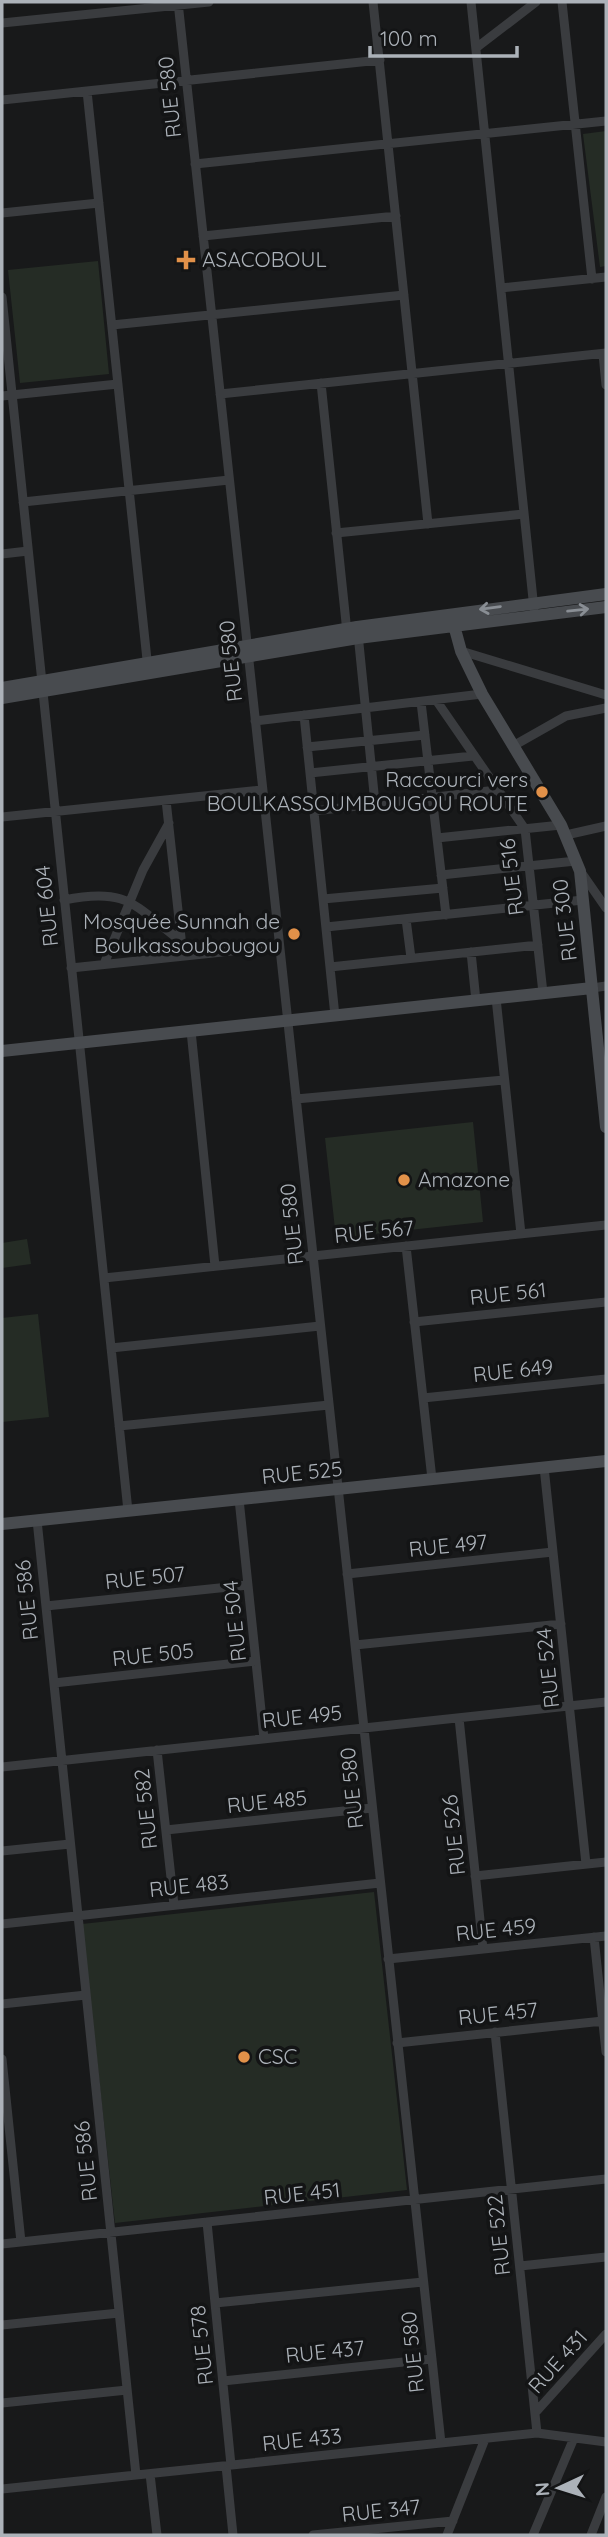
<svg xmlns="http://www.w3.org/2000/svg" width="608" height="2537" font-family="Quicksand,sans-serif">
	<rect width="100%" height="100%" fill="#18191a"/>
	<path fill="#252c25" d="M606 131V266L600 267 583 134Z
		M98 261 109 374 20 383 8 270Z
		M473 1122 483 1222 336 1238 325 1138Z
		M27 1239 31 1264 2 1268V1243Z
		M38 1314 49 1417 2 1422V1318Z
		M374 1892 407 2190 115 2223 82 1924Z"/>
	<g fill="none" stroke-linecap="round" stroke-linejoin="round">
		<path stroke="#3a3c3f" stroke-width="9" d="M178 2 441 2443
			M373 2 428 524
			M471 2 534 609
			M562 2 592 279
			M2 23 209 2
			M476 48 536 2
			M87 91 148 669
			M2 100 380 60
			M195 164 606 121
			M2 213 99 203
			M203 236 396 216
			M501 288 606 277
			M2 297 128 1511
			M112 325 404 295
			M603 354 606 385
			M321 383 347 632
			M220 394 606 353
			M2 396 118 384
			M23 502 229 480
			M336 533 524 514
			M2 554 28 551
			M358 634 375 803
			M461 651 606 695
			M436 700 525 829 543 993
			M421 702 446 915
			M304 715 335 1016
			M255 721 482 694
			M513 746 566 716 606 708
			M307 747 425 735
			M310 773 473 756
			M166 800 183 956
			M314 811 497 790
			M2 817 262 790
			M566 835 606 826
			M437 838 561 825
			M581 872 606 908
			M441 875 576 861
			M323 899 443 888
			M64 900C128 887 133 905 181 941
			M406 919 411 958
			M326 927 583 900
			M471 952 476 1001
			M104 964 143 870 169 823
			M330 967 538 945
			M71 968 279 946
			M592 988 606 986
			M496 998 521 1234
			M191 1031 215 1266
			M296 1099 504 1080
			M406 1246 432 1479
			M104 1278 606 1225
			M414 1322 606 1302
			M111 1348 320 1326
			M423 1398 606 1379
			M119 1426 329 1405
			M544 1467 586 1864
			M239 1499 264 1739
			M37 1520 136 2475
			M347 1574 553 1552
			M46 1606 248 1585
			M355 1645 561 1624
			M54 1683 256 1661
			M459 1718 483 1949
			M157 1750 174 1905
			M2 1767 606 1702
			M166 1830 372 1808
			M2 1851 70 1844
			M475 1876 606 1862
			M2 1924 380 1883
			M594 1937 606 2052
			M388 1959 606 1936
			M2 2004 86 1995
			M495 2032 537 2433
			M397 2043 603 2021
			M2 2059 21 2242
			M207 2222 231 2465
			M2 2244 606 2179
			M520 2266 606 2257
			M215 2303 423 2282
			M2 2325 119 2313
			M223 2381 432 2359
			M2 2403 127 2390
			M535 2413 606 2334
			M226 2466 233 2535
			M150 2474 157 2535
			M2 2489 537 2433 606 2442
			M313 2535 453 2521
			M447 2535 485 2439
			M533 2535 574 2438
			M591 2535 606 2497"/>
		<path stroke="#484b4f" stroke-width="12" d="M452 618 461 651 482 694 561 825 580 871 606 1127
			M2 688 357 627 606 594
			M2 698 358 638 606 607
			M2 1051 592 988
			M2 1524 606 1461"/>
	</g>
	<defs><path id="oneway-shaft" d="M-6 0H5M1.5-3L5.5 0L1.5 3" fill="none" stroke-width="1.6" stroke-linecap="round" stroke-linejoin="round" transform="scale(1.75)"/></defs>
	<g stroke="#898e94">
		<use href="#oneway-shaft" transform="translate(490 608) rotate(172)"/>
		<use href="#oneway-shaft" transform="translate(578 610) rotate(-6)"/>
	</g>
	<g fill="#e29149" stroke="#131415" stroke-width="2.5">
		<path d="M182.5 249.5h7v7h7v7h-7v7h-7v-7h-7v-7h7z"/>
		<circle cx="542" cy="792" r="7"/>
		<circle cx="294" cy="934" r="7"/>
		<circle cx="404" cy="1180" r="7"/>
		<circle cx="244" cy="2057" r="7"/>
	</g>
	<g text-anchor="middle" stroke-width="7" stroke-linejoin="round" paint-order="stroke">
		<g font-size="21" fill="#acb2b9" stroke="#131415">
			<text transform="translate(170 97) rotate(-96)" y="7">RUE 580</text>
			<text transform="translate(231 661) rotate(-96)" y="7">RUE 580</text>
			<text transform="translate(512 877) rotate(-97)" y="7">RUE 516</text>
			<text transform="translate(47 906) rotate(-96)" y="7">RUE 604</text>
			<text transform="translate(565 920) rotate(-97)" y="7">RUE 300</text>
			<text transform="translate(292 1224) rotate(-96)" y="7">RUE 580</text>
			<text transform="translate(374 1232) rotate(-6)" y="7">RUE 567</text>
			<text transform="translate(508 1294) rotate(-6)" y="7">RUE 561</text>
			<text transform="translate(513 1371) rotate(-6)" y="7">RUE 649</text>
			<text transform="translate(302 1473) rotate(-6)" y="7">RUE 525</text>
			<text transform="translate(448 1546) rotate(-6)" y="7">RUE 497</text>
			<text transform="translate(145 1578) rotate(-6)" y="7">RUE 507</text>
			<text transform="translate(27 1600) rotate(-96)" y="7">RUE 586</text>
			<text transform="translate(235 1621) rotate(-96)" y="7">RUE 504</text>
			<text transform="translate(153 1655) rotate(-6)" y="7">RUE 505</text>
			<text transform="translate(548 1668) rotate(-96)" y="7">RUE 524</text>
			<text transform="translate(302 1717) rotate(-6)" y="7">RUE 495</text>
			<text transform="translate(352 1788) rotate(-96)" y="7">RUE 580</text>
			<text transform="translate(267 1802) rotate(-6)" y="7">RUE 485</text>
			<text transform="translate(146 1809) rotate(-96)" y="7">RUE 582</text>
			<text transform="translate(454 1835) rotate(-96)" y="7">RUE 526</text>
			<text transform="translate(189 1886) rotate(-6)" y="7">RUE 483</text>
			<text transform="translate(496 1930) rotate(-6)" y="7">RUE 459</text>
			<text transform="translate(498 2014) rotate(-6)" y="7">RUE 457</text>
			<text transform="translate(86 2161) rotate(-96)" y="7">RUE 586</text>
			<text transform="translate(302 2194) rotate(-6)" y="7">RUE 451</text>
			<text transform="translate(499 2235) rotate(-96)" y="7">RUE 522</text>
			<text transform="translate(202 2345) rotate(-96)" y="7">RUE 578</text>
			<text transform="translate(325 2352) rotate(-6)" y="7">RUE 437</text>
			<text transform="translate(413 2352) rotate(-96)" y="7">RUE 580</text>
			<text transform="translate(558 2362) rotate(-48)" y="7">RUE 431</text>
			<text transform="translate(302 2440) rotate(-6)" y="7">RUE 433</text>
			<text transform="translate(381 2511) rotate(-6)" y="7">RUE 347</text>
		</g>
		<g font-size="21" fill="#acb2b9" stroke="#131415" text-anchor="start">
			<text x="202" y="267">ASACOBOUL</text>
			<text x="528" y="787" text-anchor="end">Raccourci vers<tspan x="528" dy="24">BOULKASSOUMBOUGOU ROUTE</tspan></text>
			<text x="280" y="929" text-anchor="end">Mosquée Sunnah de<tspan x="280" dy="24">Boulkassoubougou</tspan></text>
			<text x="418" y="1187">Amazone</text>
			<text x="258" y="2064">CSC</text>
		</g>
	</g>
	<rect width="608" height="2537" fill="none" stroke="#acb2b9" stroke-width="7"/>
	<g transform="translate(559 2488) rotate(266)" stroke="#131415" stroke-width="5" paint-order="stroke">
	<path d="M0-5L12 26L0 18L-12 26Z" fill="#acb2b9"/>
	<text y="-10" font-size="19" font-weight="bold" text-anchor="middle" fill="#acb2b9">N</text>
	</g>
	<path d="M370 46v10h147v-10" fill="none" stroke="#acb2b9" stroke-width="3.5"/>
	<text x="380" y="46" font-size="21" fill="#acb2b9" stroke="#131415" stroke-width="5" paint-order="stroke">100 m</text>
</svg>
